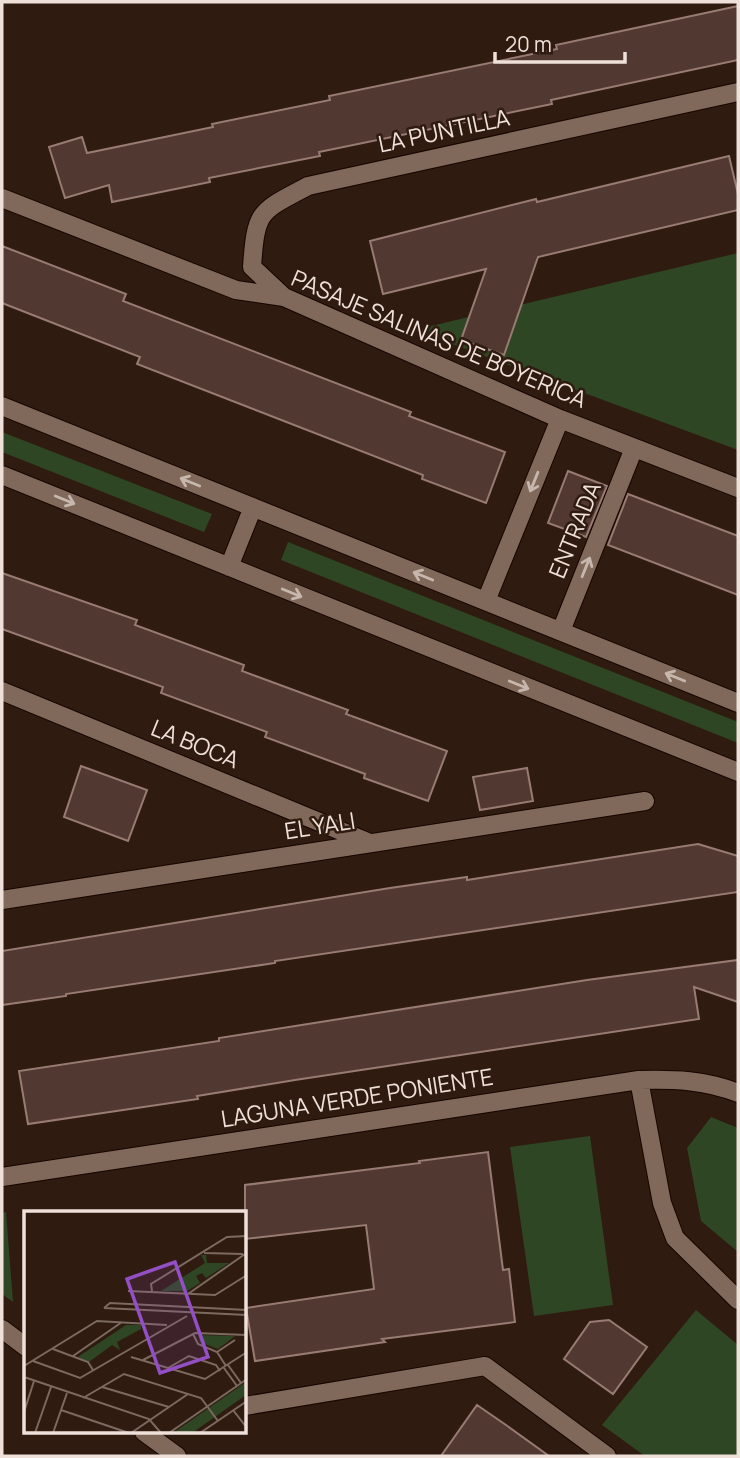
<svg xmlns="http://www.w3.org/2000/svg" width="740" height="1458" font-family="Manrope,sans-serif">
	<rect width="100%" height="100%" fill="#2f1b0f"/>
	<path fill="#2f4624" d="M738 253V450L414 330Z
		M2 432 212 514 204 532 2 452Z
		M288 542 738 722V743L281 560Z
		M711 1117 738 1128V1252L701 1221 687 1148Z
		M590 1136 613 1305 534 1316 510 1147Z
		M6 1212 13 1302 2 1294V1213Z
		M696 1310 738 1345V1456H645L602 1425Z"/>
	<path fill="#513931" stroke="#987b73" stroke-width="2" d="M738 6V60L551 100 552 104 319 152 320 156 209 178 210 182 112 202 109 185 65 198 49 147 82 137 87 153 213 127 212 124 330 100 329 96 557 49 556 45Z
		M729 156 738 194V210L538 257 504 355 461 340 486 269 383 294 370 241 536 199 537 202Z
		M2 246 126 294 123 301 411 412 409 416 505 452 486 503 422 479 423 475 137 364 140 357 2 303Z
		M568 471 607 486 586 537 548 523Z
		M628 494 738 536V595L608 545Z
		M2 573 137 620 135 625 244 665 242 671 348 710 346 714 447 751 428 801 364 778 365 774 265 737 267 732 161 693 163 687 2 629Z
		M81 766 147 790 128 841 64 817Z
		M527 768 533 801 480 810 473 777Z
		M698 844 738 856V892L275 961V963L66 994V996L2 1005V951L390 888 467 877V880Z
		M738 960V1002L694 987 699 1019 295 1080 197 1096 198 1099 28 1124 19 1071 219 1041V1038L587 980Z
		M488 1152 503 1270 509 1269 515 1322 382 1339 385 1342 255 1361 246 1308 374 1289 366 1225 245 1239V1185L420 1163 419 1161Z
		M609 1320 647 1347 613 1394 564 1359 590 1322Z
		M477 1405 506 1425 549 1456H441Z"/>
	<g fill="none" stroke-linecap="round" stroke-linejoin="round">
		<defs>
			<path id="street" d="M2 198 236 290 284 297 560 419 738 488
				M284 297 252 267C256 210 259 212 308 186L738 92
				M2 406 738 703
				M2 475 738 772
				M229 567 253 507
				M486 601 560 419
				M561 631 634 448
				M2 691 370 843
				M2 900 645 801
				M639 1080 662 1203 675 1238 738 1300
				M2 1177 639 1080C674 1079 705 1080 738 1093
				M2 1329 26 1347
				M245 1406 485 1366 607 1456
				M144 1432 177 1456"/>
		</defs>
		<use href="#street" stroke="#160500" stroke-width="20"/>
		<use href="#street" stroke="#80685a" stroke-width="18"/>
	</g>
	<defs><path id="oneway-shaft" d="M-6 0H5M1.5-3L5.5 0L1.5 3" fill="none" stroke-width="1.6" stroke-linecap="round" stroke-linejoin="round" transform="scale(1.75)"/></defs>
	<g stroke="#c8b7ad">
		<use href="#oneway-shaft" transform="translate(190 482) rotate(-158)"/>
		<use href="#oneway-shaft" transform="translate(534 482) rotate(112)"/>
		<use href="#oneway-shaft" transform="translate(65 500) rotate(22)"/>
		<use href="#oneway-shaft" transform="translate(586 567) rotate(-68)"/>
		<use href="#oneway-shaft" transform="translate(423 576) rotate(-158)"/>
		<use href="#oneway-shaft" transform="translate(292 593) rotate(22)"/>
		<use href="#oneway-shaft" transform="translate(675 677) rotate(-158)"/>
		<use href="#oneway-shaft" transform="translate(519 685) rotate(22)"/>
	</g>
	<g text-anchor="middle" stroke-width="5" stroke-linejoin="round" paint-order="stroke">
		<g font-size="23" fill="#efe1d9" stroke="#2f1b0f">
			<text transform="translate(444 131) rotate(-12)" y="8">LA PUNTILLA</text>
			<text transform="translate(439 339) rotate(23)" y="8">PASAJE SALINAS DE BOYERICA</text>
			<text transform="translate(575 530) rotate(-68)" y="8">ENTRADA</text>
			<text transform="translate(195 744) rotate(22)" y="8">LA BOCA</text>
			<text transform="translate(320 826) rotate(-9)" y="8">EL YALI</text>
			<text transform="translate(357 1098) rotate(-9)" y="8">LAGUNA VERDE PONIENTE</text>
		</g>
	</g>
	<g transform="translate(24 1211)">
		<rect width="222" height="222" fill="#2f1b0f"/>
		<path d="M177 44H182L183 52H205L182 67 178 62 172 65 176 72 163 80H137L181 52ZM102 114H117V118L93 131 96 139 88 134 65 151 54 146ZM174 124 211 125 194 138 176 131ZM222 171V184L168 222H149Z" fill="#2f4624"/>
		<path fill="none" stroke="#7c6a60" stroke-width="2" d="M180 42 219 43M104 80 191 84 223 64M128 80 127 73 203 26 223 25M164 83 221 43M80 97 86 92 223 99M80 97 223 104M169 123 174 133 193 141 202 155M29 138 64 151 69 159M193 141 211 129M49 145 98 111M107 146 181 168 223 141M119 149 171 122 223 124M9 150 56 167 163 105M204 154 217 172M0 155 73 110 143 114M144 157 165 145 192 154 196 160M200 157 213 175M0 166 125 208 137 222M78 176 145 196M59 187 100 163 177 187 194 210M37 199 105 222M209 199 223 217M0 201 10 170M11 222 27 176M29 222 43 182M107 222 164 183M145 222 223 168M176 222 223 190"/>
		<path fill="#9250c4" fill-opacity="0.15" stroke="#9250c4" stroke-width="3.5" d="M151 51 184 146 136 162 103 68Z"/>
		<rect width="222" height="222" fill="none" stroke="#efe1d9" stroke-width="3.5"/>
	</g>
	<rect width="740" height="1458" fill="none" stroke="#efe1d9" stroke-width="7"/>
	<path d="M495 52v10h130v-10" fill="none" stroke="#efe1d9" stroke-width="3.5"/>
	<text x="505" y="52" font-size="21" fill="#efe1d9" stroke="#2f1b0f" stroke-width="5" paint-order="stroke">20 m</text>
</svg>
